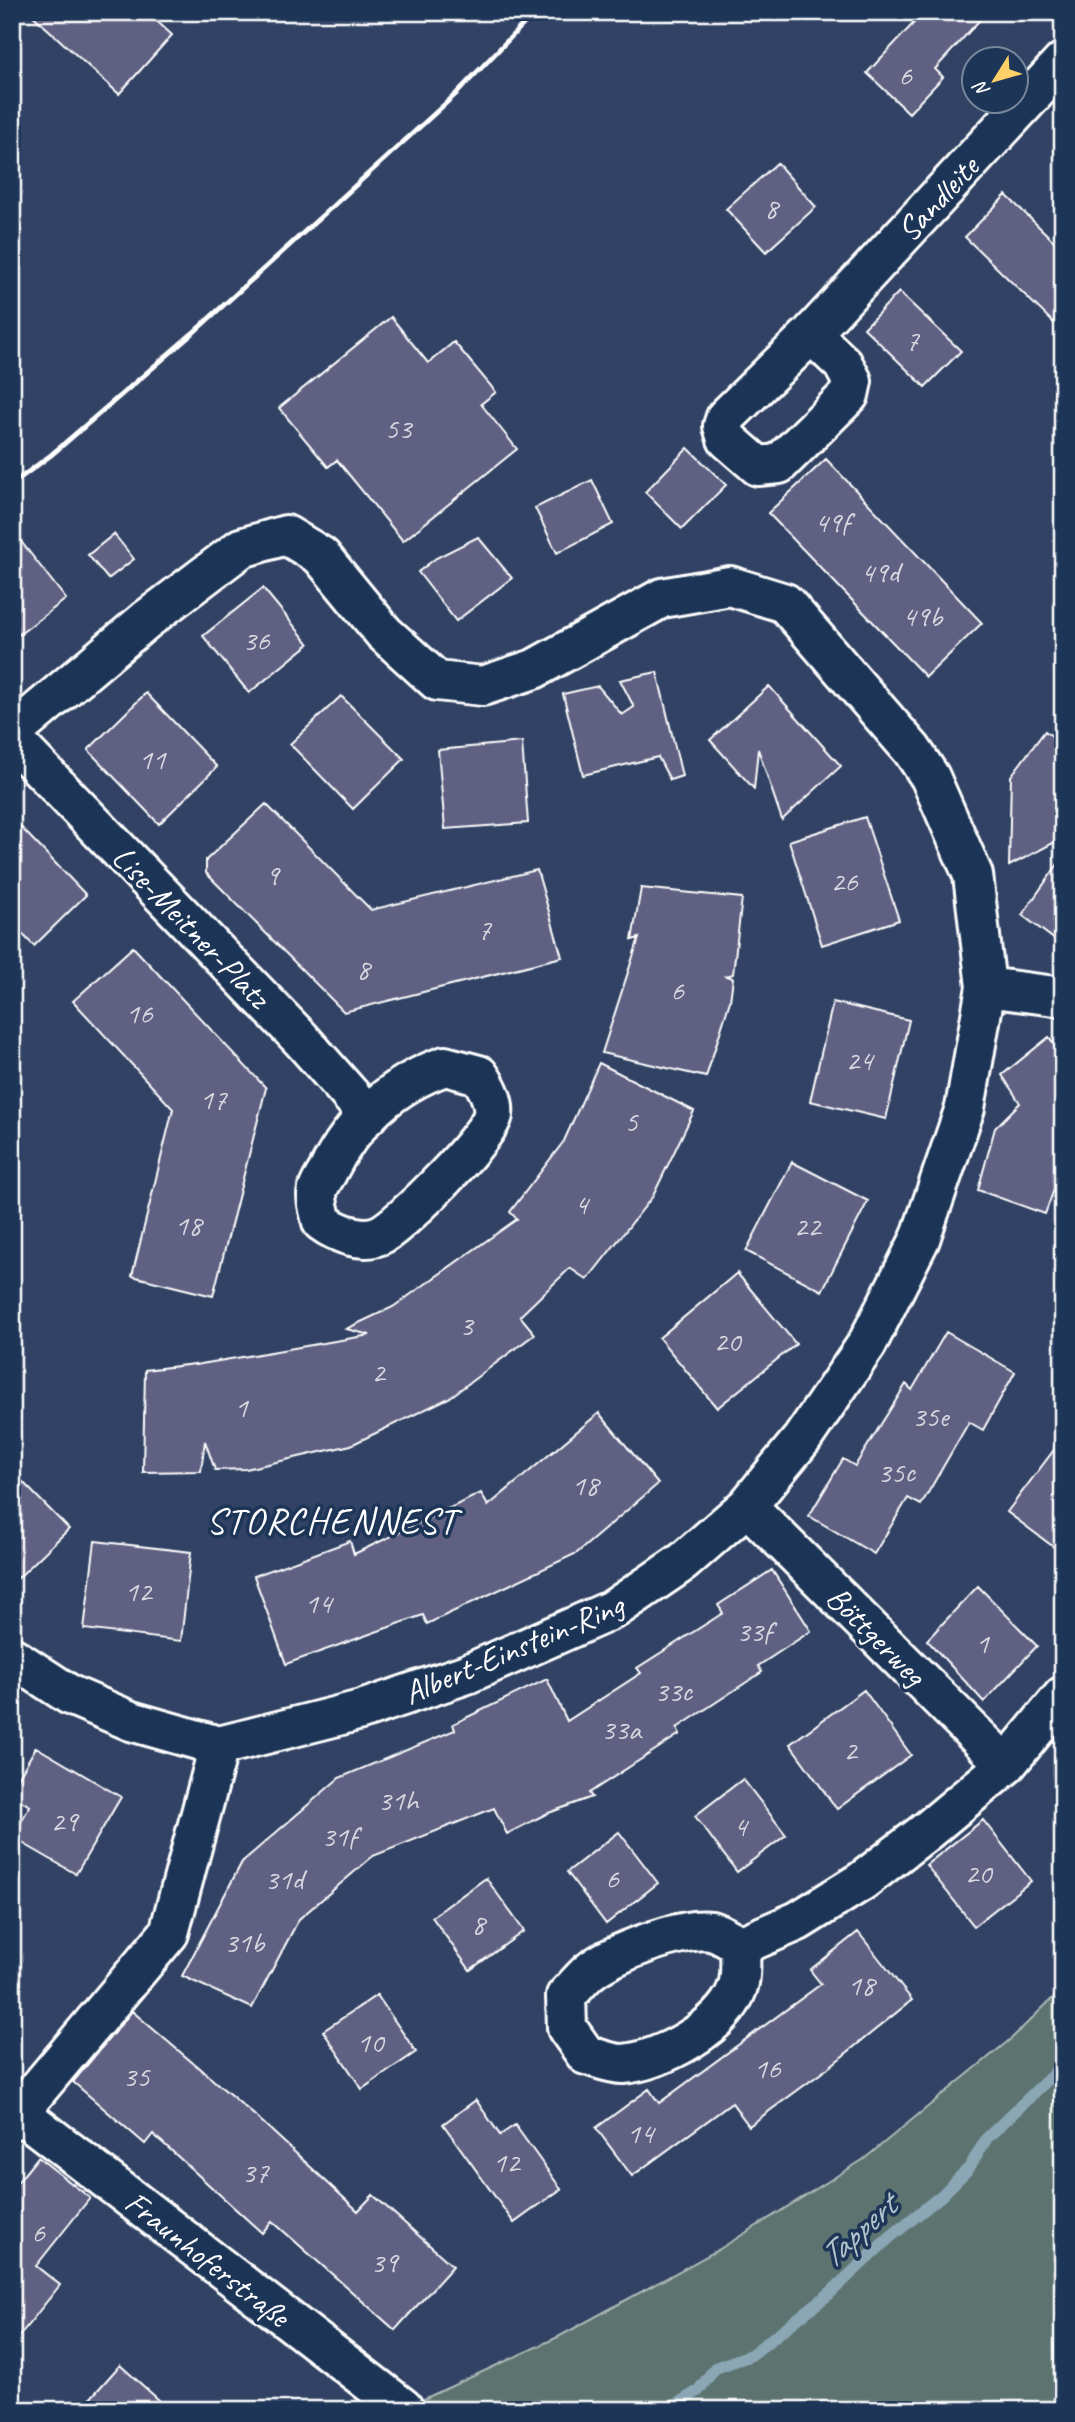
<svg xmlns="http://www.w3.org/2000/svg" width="1075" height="2422" font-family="Caveat,sans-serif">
	<rect width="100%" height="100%" fill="#314264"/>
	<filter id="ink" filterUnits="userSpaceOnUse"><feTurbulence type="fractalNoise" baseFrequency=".0143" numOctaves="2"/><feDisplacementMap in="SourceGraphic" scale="14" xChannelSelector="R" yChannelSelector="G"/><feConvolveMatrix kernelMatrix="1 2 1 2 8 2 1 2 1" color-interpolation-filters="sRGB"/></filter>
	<g filter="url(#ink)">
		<path fill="#5b736f" stroke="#adb9b7" stroke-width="2" d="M1063 1988V2410H400L560 2336 718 2250 864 2159 1012 2038Z"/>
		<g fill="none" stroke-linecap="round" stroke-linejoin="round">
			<path stroke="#8ba6b4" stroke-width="12" d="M667 2410 698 2391 715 2368 751 2355 829 2294 889 2238 942 2195 969 2168 987 2138 1063 2065"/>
		</g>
		<path fill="#606083" stroke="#fff" stroke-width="2" d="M29 12H147L172 35 119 94Z
			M924 12H987L935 69 943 77 909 113 867 73Z
			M777 163 816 207 766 252 726 209Z
			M1006 195 1063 250V332L965 237Z
			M899 292 961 351 925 387 864 328Z
			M391 317 428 363 454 342 496 392 481 404 517 449 403 541 337 460 328 467 279 408Z
			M688 448 726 485 682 529 645 492Z
			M826 459 982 623 926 677 768 513Z
			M592 480 613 524 557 553 535 508Z
			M12 530 66 599 12 640Z
			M114 534 134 559 108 579 88 555Z
			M478 537 512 578 456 621 418 572 436 558Z
			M263 588 309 644 249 693 203 636Z
			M657 672 682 776 670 780 658 757 583 775 563 694 598 686 622 715 634 707 620 680Z
			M769 686 841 766 782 820 758 749 754 789 710 740Z
			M146 693 217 767 159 824 88 750Z
			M341 696 404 759 353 809 290 744Z
			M1045 731 1063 744V838L1009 866 1011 776Z
			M522 742 528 823 445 829 438 750Z
			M266 804 371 910 537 870 562 957 344 1012 206 873V860Z
			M865 817 899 920 822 945 789 841Z
			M12 818 86 895 34 946 12 923Z
			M1063 857V946L1022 915Z
			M641 888 742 898 733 974 726 976 733 978 730 1001 706 1077 602 1053 639 938 632 940Z
			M133 947 266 1088 213 1296 132 1276 173 1109 73 1001Z
			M833 1002 909 1020 886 1119 810 1101Z
			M1049 1037 1063 1057V1165L1045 1214 978 1190 995 1128 1020 1103 1002 1075Z
			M599 1063 694 1111 653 1196 587 1280 570 1268 520 1316 535 1334 449 1398 351 1445 246 1469 215 1470 205 1441 201 1471 143 1472 145 1370 195 1364V1365L370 1335 346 1329 393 1307 517 1219 510 1212 564 1141Z
			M792 1162 868 1201 822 1291 746 1251Z
			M737 1273 796 1344 717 1408 659 1338Z
			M946 1332 1015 1372 983 1430 969 1422 921 1505 908 1498 874 1554 809 1516 843 1459 855 1466 906 1384 912 1390Z
			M599 1413 658 1484 577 1553 427 1624 423 1615 286 1664 254 1576 350 1541 354 1554 481 1493 488 1506Z
			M1063 1438V1554L1007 1512Z
			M12 1471 69 1529 12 1584Z
			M95 1541 191 1552 181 1641 84 1629Z
			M772 1570 811 1631 758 1666 762 1672 677 1728 680 1734 589 1793 592 1797 546 1814 507 1834 494 1808 373 1856 299 1919 252 2008 182 1976 242 1862 339 1778 455 1730 453 1724 547 1679 567 1721 641 1673 637 1668 723 1613 718 1605Z
			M978 1586 1037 1646 984 1702 927 1640Z
			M864 1690 911 1755 837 1809 790 1744Z
			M36 1747 121 1797 76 1874 12 1837 30 1806 12 1796V1789Z
			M743 1779 786 1835 737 1872 695 1816Z
			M983 1820 1031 1881 974 1926 926 1865Z
			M619 1832 658 1883 606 1924 567 1872Z
			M486 1878 524 1931 470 1970 432 1917Z
			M858 1932 912 2000 828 2068 749 2126 732 2103 632 2176 596 2128 649 2089 659 2103 821 1984 810 1970Z
			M377 1995 416 2052 362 2089 323 2031Z
			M132 2011 260 2120 358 2211 373 2195 453 2266 395 2330 272 2221 262 2233 153 2134 145 2144 73 2082Z
			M476 2100 500 2135 515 2125 561 2189 514 2223 443 2124Z
			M38 2157 90 2198 36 2266 60 2285 12 2345V2189Z
			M120 2365 170 2410H80Z"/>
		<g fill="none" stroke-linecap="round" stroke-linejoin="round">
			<defs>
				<path id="minor" d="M811 334 843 364 852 381 849 395 779 464 758 466 727 439 723 426 726 417 811 334 1063 62
					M12 733 146 620 241 548 286 535 321 556 384 633 437 681 483 686 534 669 662 598 730 586 785 603 912 750 930 777 973 875 986 987 965 1108 920 1239 867 1344 802 1439 747 1506 683 1562 614 1609 467 1674 361 1710 219 1746 131 1721 70 1695 12 1657
					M12 739 301 1039 368 1115
					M986 987 1063 997
					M445 1066 479 1075C486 1085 495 1101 493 1115 488 1137 404 1222 382 1234 363 1244 337 1233 322 1222 320 1213 317 1204 317 1195 317 1188 324 1178 328 1171 352 1122 393 1084 445 1066Z
					M747 1506 1006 1765
					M740 1946C740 1959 742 1977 737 1989 723 2027 662 2061 623 2064 611 2064 597 2058 586 2055L567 2028 566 1996C574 1988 581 1979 589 1972 610 1954 683 1926 711 1931 721 1933 732 1941 740 1946L798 1921 862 1881 928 1830 1006 1765 1063 1696
					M12 2107 403 2408
					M12 2120 169 1933 219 1746"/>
			</defs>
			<use href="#minor" stroke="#fff" stroke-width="44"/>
			<use href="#minor" stroke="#1d3557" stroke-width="38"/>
			<path stroke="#fff" stroke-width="5" d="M12 484 51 455 193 333 456 94 535 12"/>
		</g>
	</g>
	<g text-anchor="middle" stroke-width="7" stroke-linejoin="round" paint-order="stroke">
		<g font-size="30" fill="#d7d7e0">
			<text x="905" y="85">6</text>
			<text x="771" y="218">8</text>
			<text x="912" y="350">7</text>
			<text x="398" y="438">53</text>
			<text x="832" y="532">49f</text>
			<text x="880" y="582">49d</text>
			<text x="922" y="626">49b</text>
			<text x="256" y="650">36</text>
			<text x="152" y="769">11</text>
			<text x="272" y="885">9</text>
			<text x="844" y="891">26</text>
			<text x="484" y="939">7</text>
			<text x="363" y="979">8</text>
			<text x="677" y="1000">6</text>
			<text x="139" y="1023">16</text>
			<text x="859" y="1070">24</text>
			<text x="213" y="1109">17</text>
			<text x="631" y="1131">5</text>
			<text x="581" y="1214">4</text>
			<text x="188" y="1235">18</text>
			<text x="807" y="1236">22</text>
			<text x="466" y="1335">3</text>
			<text x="727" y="1351">20</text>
			<text x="378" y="1382">2</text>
			<text x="241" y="1417">1</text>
			<text x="930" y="1426">35e</text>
			<text x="896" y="1482">35c</text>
			<text x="585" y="1495">18</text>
			<text x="138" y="1601">12</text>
			<text x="318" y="1613">14</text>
			<text x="754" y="1641">33f</text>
			<text x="982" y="1653">1</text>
			<text x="673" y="1701">33c</text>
			<text x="621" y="1739">33a</text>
			<text x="850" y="1760">2</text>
			<text x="398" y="1810">31h</text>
			<text x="64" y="1831">29</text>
			<text x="740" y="1836">4</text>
			<text x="339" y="1846">31f</text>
			<text x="978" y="1883">20</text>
			<text x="612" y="1888">6</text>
			<text x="284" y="1889">31d</text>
			<text x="478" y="1934">8</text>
			<text x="244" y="1952">31b</text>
			<text x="861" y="1995">18</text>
			<text x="370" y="2052">10</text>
			<text x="767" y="2078">16</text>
			<text x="136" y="2086">35</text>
			<text x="640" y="2143">14</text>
			<text x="506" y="2172">12</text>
			<text x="255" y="2182">37</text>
			<text x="38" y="2242">6</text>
			<text x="384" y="2272">39</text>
		</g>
		<g font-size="33" fill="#fff" stroke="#1d3557">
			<text transform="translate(937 198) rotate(-47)" y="12">Sandleite</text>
			<text transform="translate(192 926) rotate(46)" y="12">Lise-Meitner-Platz</text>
			<text transform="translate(877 1635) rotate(45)" y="12">Böttgerweg</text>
			<text transform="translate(513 1648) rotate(-23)" y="12">Albert-Einstein-Ring</text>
			<text transform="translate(208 2258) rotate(38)" y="12">Fraunhoferstraße</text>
		</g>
		<g font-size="35" font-style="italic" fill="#b2c3cd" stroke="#1d3557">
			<text transform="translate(857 2231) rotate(-42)" y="12">Tappert</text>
		</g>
		<g font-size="37" letter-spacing="2" fill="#fff" stroke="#1d3557">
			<text x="332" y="1533">STORCHENNEST</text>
		</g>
	</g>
	<rect width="1075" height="2422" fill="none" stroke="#1d3557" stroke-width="42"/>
	<rect x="21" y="21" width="1033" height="2380" fill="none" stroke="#fff" stroke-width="2.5" filter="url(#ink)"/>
	<g transform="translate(995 80) rotate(233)"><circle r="33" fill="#1d3557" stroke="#77869a" stroke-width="2"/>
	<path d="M0-5L12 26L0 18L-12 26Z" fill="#ffd166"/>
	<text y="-10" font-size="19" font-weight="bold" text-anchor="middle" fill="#ffffff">N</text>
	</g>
</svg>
